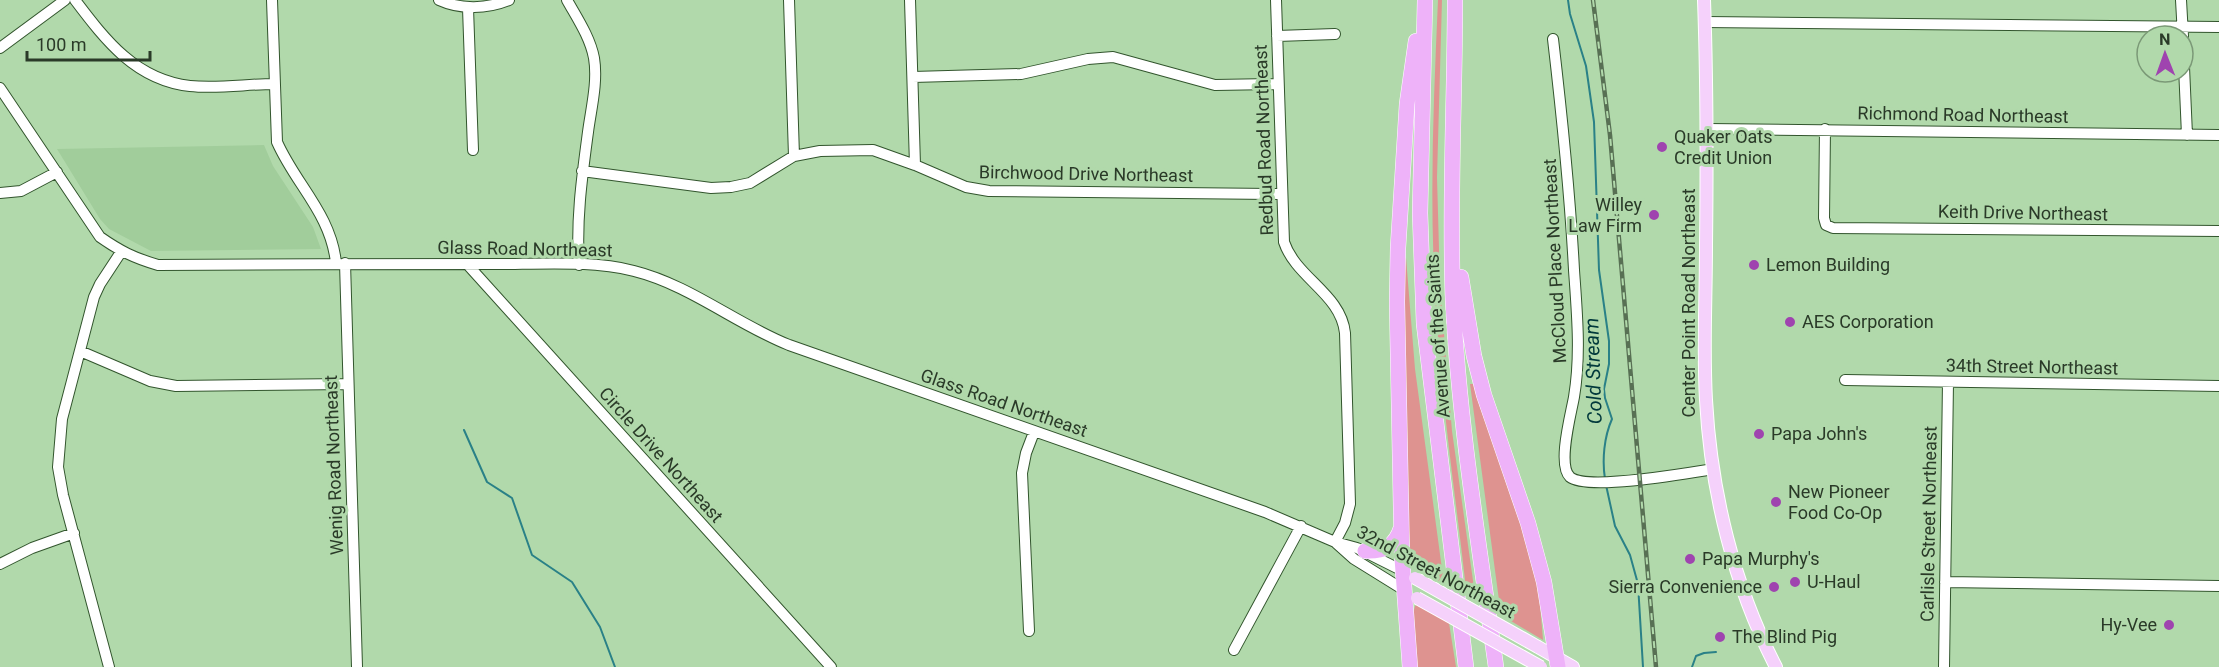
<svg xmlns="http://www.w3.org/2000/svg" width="2219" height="667" font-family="Roboto,sans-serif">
	<rect width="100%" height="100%" fill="#b1d9ab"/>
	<path fill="#a1cd9b" d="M264 145 273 166 313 227 321 249 151 251 109 229 100 219 57 149Z"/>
	<path fill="#de9390" d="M1438 0H1442L1437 177 1440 285 1452 431 1476 602 1467 597C1455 489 1438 381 1434 272 1430 181 1434 91 1438 0Z
		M1404 258H1406L1415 369 1444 584 1407 563 1410 550 1404 439Z
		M1470 384H1475L1531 547 1538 580 1543 640 1501 615Z
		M1418 604 1449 623 1456 667H1416L1412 618 1415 606Z"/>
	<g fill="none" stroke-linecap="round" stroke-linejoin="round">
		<path stroke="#2a8187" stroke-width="2" d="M1568 0 1570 14 1586 66 1594 122 1599 270 1609 341V364L1604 389 1605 398 1612 419C1604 437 1602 460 1605 479
			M464 430 487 482 512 498 532 555 572 582 600 627 615 667
			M1606 485 1615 526 1630 555 1638 584 1643 667
			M1692 667 1696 656 1704 653 1716 652"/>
		<defs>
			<path id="minor" d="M75 0C106 41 136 80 190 86 218 89 247 84 274 84
				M272 0 277 142C296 185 331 214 336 263
				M439 0C461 10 487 9 509 0
				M567 0C577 18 590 37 594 58 598 82 591 109 588 132 582 177 576 219 579 265
				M789 0 794 156
				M910 0 915 165
				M1276 0 1284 242C1296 278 1341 294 1345 333L1350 504 1345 523 1335 542
				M2181 0 2183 36
				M468 8 473 150
				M1705 22 2219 27
				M1277 36 1335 34
				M1553 39C1562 116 1570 193 1574 270 1577 313 1581 355 1574 397 1571 414 1557 465 1570 477 1587 491 1689 473 1714 469
				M2183 44 2187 135
				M0 48 65 0
				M913 77 1021 74 1088 59 1113 57 1215 85 1278 84
				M0 88 100 237C120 251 134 258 158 265 265 264 373 264 480 264 528 265 589 259 634 271 690 285 736 324 789 345L1265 512 1335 542 1357 548 1403 571
				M1707 129 2219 135
				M1825 129 1824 218 1826 225 1833 228 2219 231
				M582 171 711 188 731 187 750 183 794 156 820 151 873 150 915 165 966 187 989 191 1282 194
				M0 193 21 191 57 172
				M345 263 357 667
				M467 264 831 667
				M80 351 150 381 176 386 348 384
				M1845 380 2219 386
				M1335 542 1354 559 1404 590
				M0 564 32 548 74 533
				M1945 582 2219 586
				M1029 631 1022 473 1026 453 1034 432
				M1234 650 1301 526
				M109 667 63 495 58 467 62 419 94 297 100 284 121 252
				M1944 667 1948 382"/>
			<path id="major" d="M1704 0C1707 82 1707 164 1706 246 1706 297 1703 349 1706 400 1711 492 1734 586 1776 667
				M1538 647 1573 667"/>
			<path id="highway" d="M1425 0 1420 213 1424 324 1466 667
				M1455 0C1455 100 1449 200 1453 301 1459 423 1479 545 1496 667
				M1461 277 1474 356 1484 395 1528 523 1544 582 1558 667
				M1365 551C1383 552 1395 547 1401 528
				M1410 667 1402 558 1397 302 1398 248 1407 104 1416 41"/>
		</defs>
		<use href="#minor" stroke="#32552d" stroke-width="12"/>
		<use href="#major" stroke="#fff" stroke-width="14"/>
		<use href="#highway" stroke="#fff" stroke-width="16"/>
		<use href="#minor" stroke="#fff" stroke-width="10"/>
		<use href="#major" stroke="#f5d1fb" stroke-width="12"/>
		<use href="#highway" stroke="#eeb2f9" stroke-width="15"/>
		<defs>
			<path id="rail" d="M1593 0 1610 135 1656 667"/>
		</defs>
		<use href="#rail" stroke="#587054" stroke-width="4.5"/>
		<use href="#rail" stroke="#b1d9ab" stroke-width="2" stroke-dasharray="7" stroke-linecap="butt"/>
		<defs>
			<path id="major-bridge" d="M1415 578 1538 647
				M1417 598 1541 667"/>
		</defs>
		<use href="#major-bridge" stroke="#fff" stroke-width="14" stroke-linecap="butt"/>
		<use href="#major-bridge" stroke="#f5d1fb" stroke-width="12"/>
	</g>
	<g fill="#9f44af" stroke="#b1d9ab" stroke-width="2">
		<circle cx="1662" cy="147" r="6"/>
		<circle cx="1654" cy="215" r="6"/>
		<circle cx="1754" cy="265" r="6"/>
		<circle cx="1790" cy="322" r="6"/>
		<circle cx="1759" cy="434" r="6"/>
		<circle cx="1776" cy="502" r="6"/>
		<circle cx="1690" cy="559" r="6"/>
		<circle cx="1795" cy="582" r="6"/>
		<circle cx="1774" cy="587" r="6"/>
		<circle cx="2169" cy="625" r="6"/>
		<circle cx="1720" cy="637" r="6"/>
	</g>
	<g text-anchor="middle" stroke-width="6" stroke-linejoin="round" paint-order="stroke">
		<g font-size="18" fill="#2a3a28" stroke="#b1d9ab">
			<text transform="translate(1963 115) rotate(1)" y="6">Richmond Road Northeast</text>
			<text transform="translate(1264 140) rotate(-92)" y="6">Redbud Road Northeast</text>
			<text transform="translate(1086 174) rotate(1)" y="6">Birchwood Drive Northeast</text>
			<text transform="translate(2023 213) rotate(1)" y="6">Keith Drive Northeast</text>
			<text transform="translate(525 249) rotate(1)" y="6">Glass Road Northeast</text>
			<text transform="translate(1555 261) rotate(-93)" y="6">McCloud Place Northeast</text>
			<text transform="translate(1689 303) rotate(-90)" y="6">Center Point Road Northeast</text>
			<text transform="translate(1438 336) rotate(-94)" y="6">Avenue of the Saints</text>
			<text transform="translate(2032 367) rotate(1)" y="6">34th Street Northeast</text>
			<text transform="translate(1004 403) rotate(19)" y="6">Glass Road Northeast</text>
			<text transform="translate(661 455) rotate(48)" y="6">Circle Drive Northeast</text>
			<text transform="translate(334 465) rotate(-92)" y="6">Wenig Road Northeast</text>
			<text transform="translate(1929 524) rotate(-89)" y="6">Carlisle Street Northeast</text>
			<text transform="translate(1436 572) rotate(28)" y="6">32nd Street Northeast</text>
		</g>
		<g font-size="18" fill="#2a3a28" stroke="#b1d9ab" text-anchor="start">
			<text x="1674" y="143">Quaker Oats<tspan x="1674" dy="21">Credit Union</tspan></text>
			<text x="1642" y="211" text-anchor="end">Willey<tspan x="1642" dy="21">Law Firm</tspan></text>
			<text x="1766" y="271">Lemon Building</text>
			<text x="1802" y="328">AES Corporation</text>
			<text x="1771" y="440">Papa John's</text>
			<text x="1788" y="498">New Pioneer<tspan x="1788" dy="21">Food Co-Op</tspan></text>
			<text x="1702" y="565">Papa Murphy's</text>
			<text x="1807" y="588">U-Haul</text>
			<text x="1762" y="593" text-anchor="end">Sierra Convenience</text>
			<text x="2157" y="631" text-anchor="end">Hy-Vee</text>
			<text x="1732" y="643">The Blind Pig</text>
		</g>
		<g font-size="20" font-style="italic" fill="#00383b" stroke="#b1d9ab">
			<text transform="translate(1593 371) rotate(-92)" y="7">Cold Stream</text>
		</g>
	</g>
	<g transform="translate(2165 54) rotate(359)"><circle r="28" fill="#b1d9ab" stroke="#7b9977" stroke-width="1.5"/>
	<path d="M0-4.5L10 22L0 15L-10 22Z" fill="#9f44af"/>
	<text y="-9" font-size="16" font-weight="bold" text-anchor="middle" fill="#2a3a28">N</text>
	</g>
	<path d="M27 51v9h123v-9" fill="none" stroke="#2a3a28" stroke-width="3"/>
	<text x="36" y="51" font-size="18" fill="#2a3a28" stroke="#b1d9ab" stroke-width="4.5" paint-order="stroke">100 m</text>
</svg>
